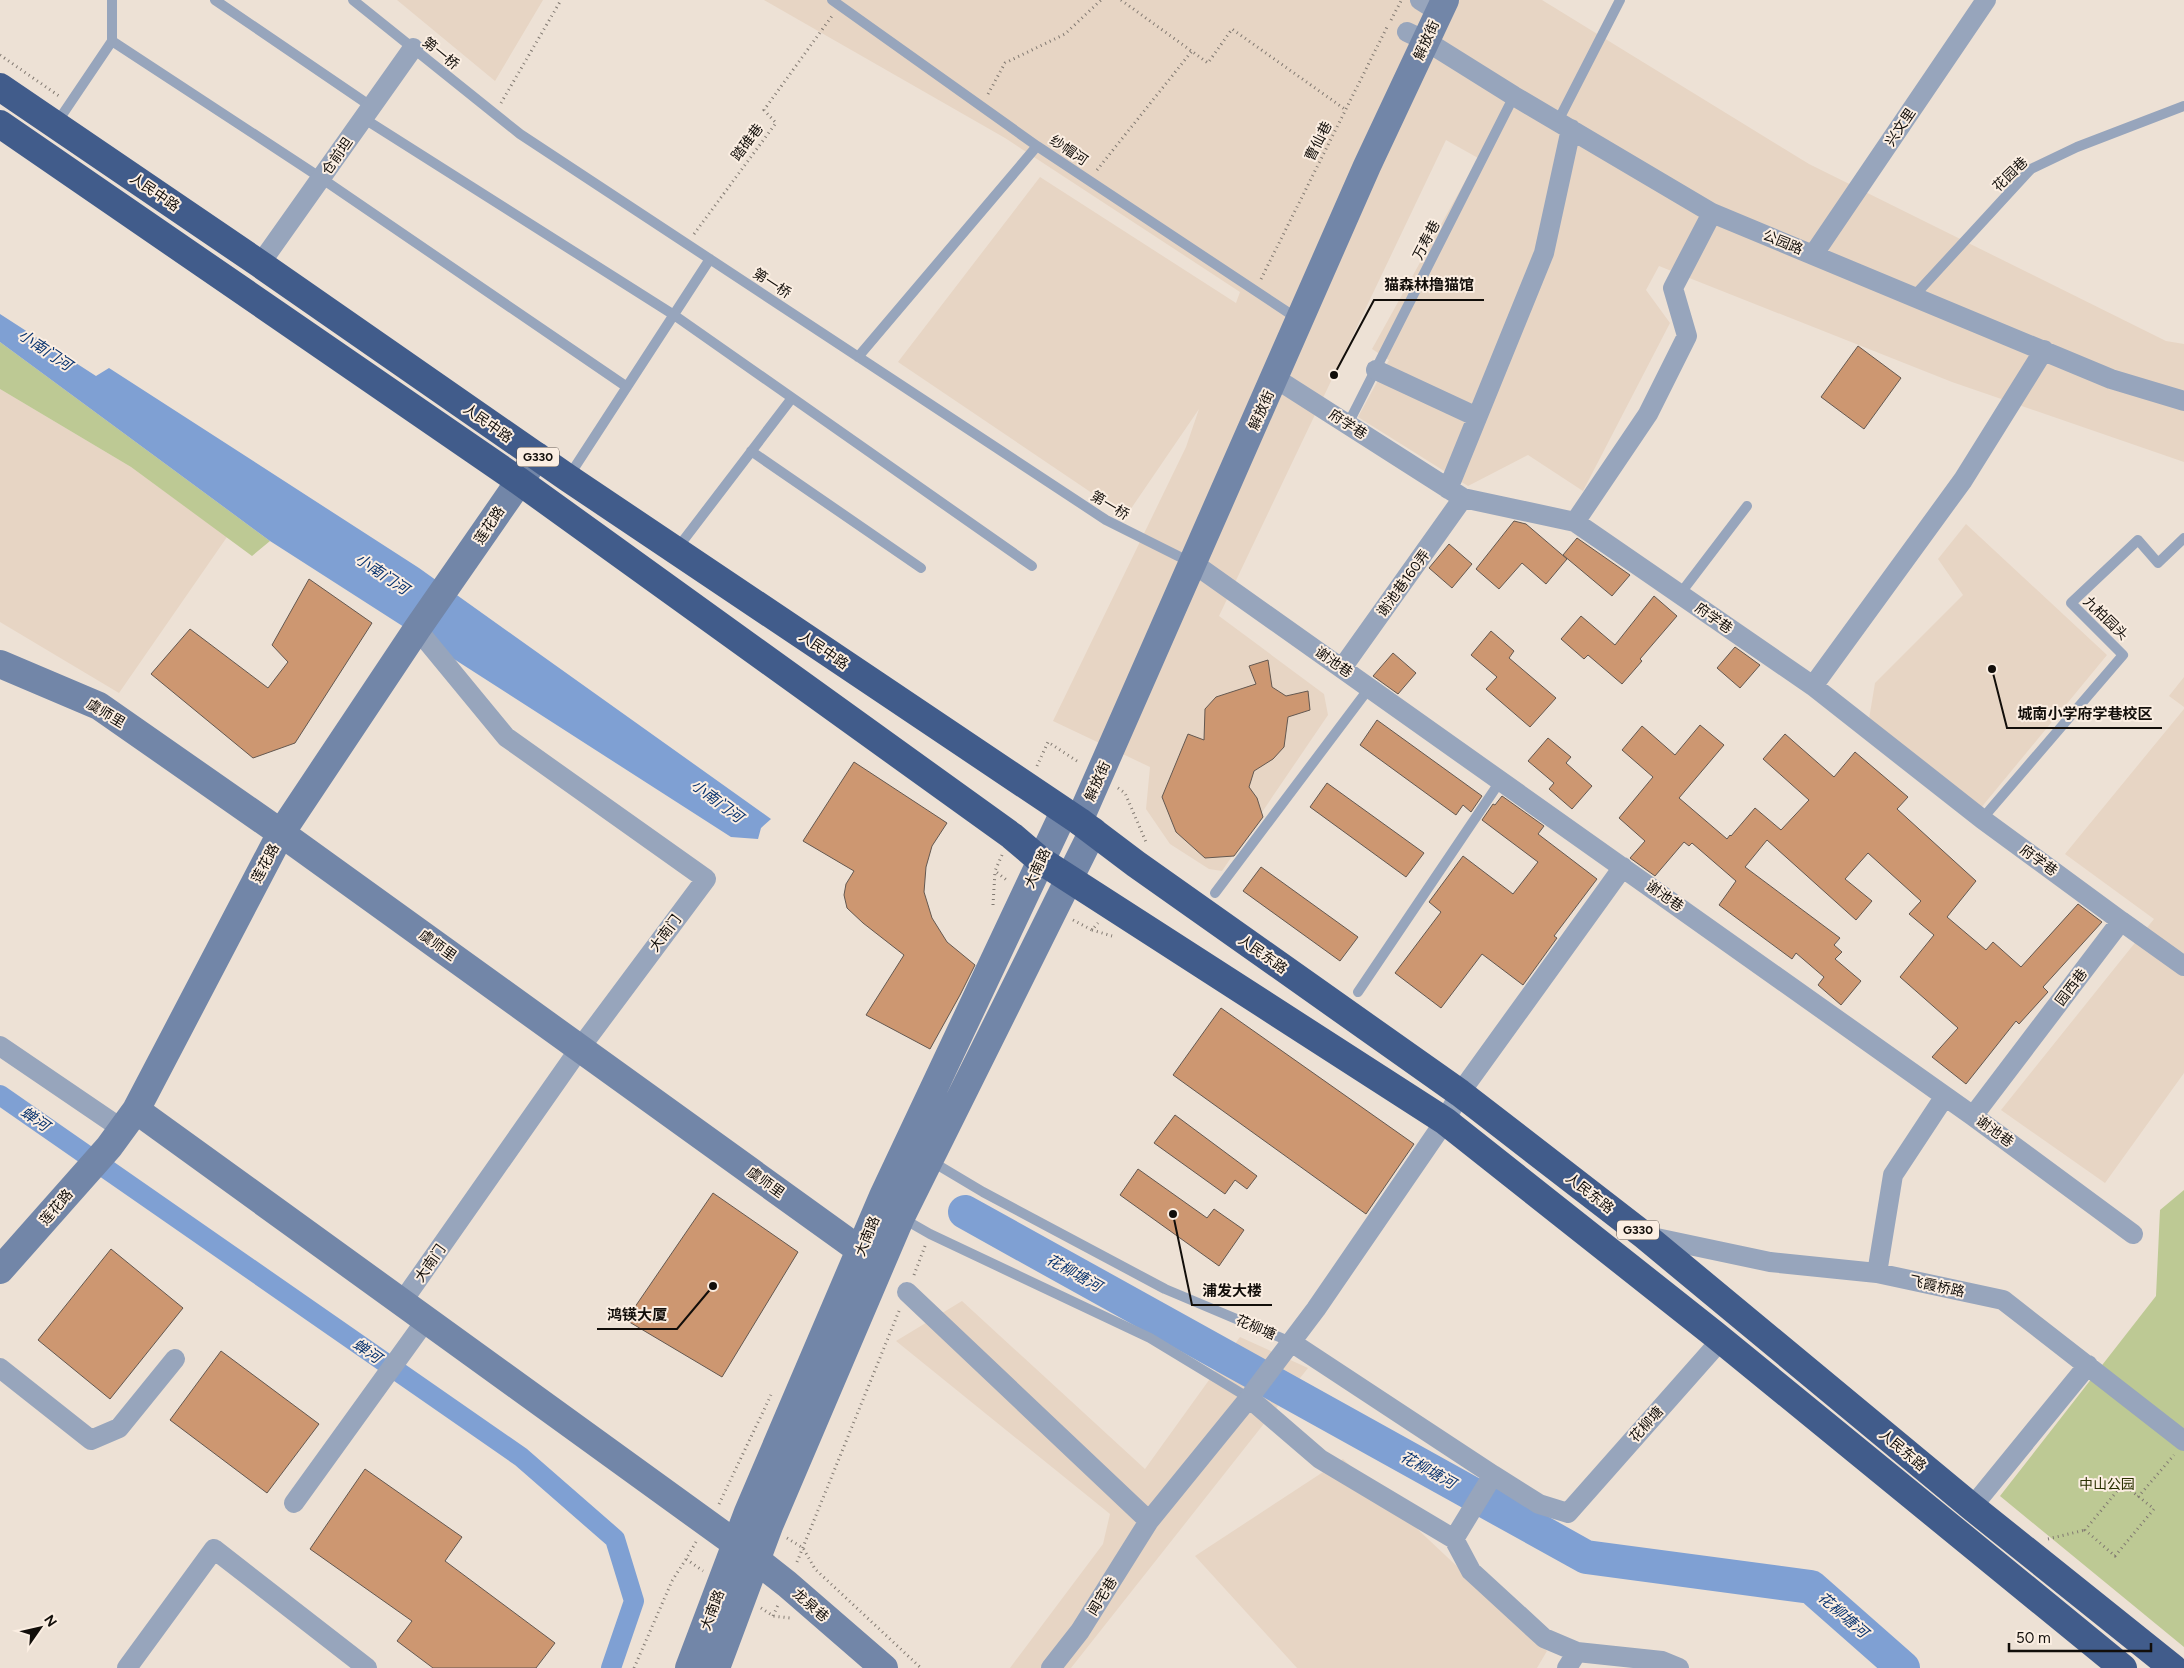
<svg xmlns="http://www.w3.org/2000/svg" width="2184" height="1668" font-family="Figtree,'Noto Sans SC',sans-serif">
	<rect width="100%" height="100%" fill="#ede1d5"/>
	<path fill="#e7d5c4" d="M397 0H543L495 81Z
		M764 0H1542L1809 164 2166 341 2184 344V462L1952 382 1659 266 1646 290 1670 323 1583 491 1528 455 1468 486 1358 417 1389 360 1372 349 1478 158 1446 140 1219 616 1324 694 1328 715 1222 871 1209 869 1170 844 1146 809 1150 767 1053 721 1186 447 1199 409 1126 516 898 362 1040 177 1236 303 1240 292 1005 138Z
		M0 389 131 467 227 537 119 693 0 622Z
		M1966 524 2107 655 1980 809 1869 719 1875 683 1963 595 1938 559Z
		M2184 677V707L2169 696Z
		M2184 709V1073L2105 1183 2001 1110 2154 919 2065 854Z
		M962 1301 1145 1469 1240 1337 1308 1368 1071 1668H1010L1103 1544 1110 1514 896 1341Z
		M1343 1459 1547 1651 1537 1668H1297L1195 1556Z"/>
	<path fill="#bdc994" d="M0 342 270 541 252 556 131 467 0 389Z
		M2184 1190V1647L2000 1496 2156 1296 2160 1210Z"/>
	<path fill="#7fa0d3" d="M0 314 96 376 109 368 419 568 771 819 761 828 758 839 731 837 270 541 0 342Z"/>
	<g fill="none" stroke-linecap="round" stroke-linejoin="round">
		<path stroke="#7fa0d3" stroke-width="20" d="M0 1095 521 1457 615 1539 634 1601 611 1668"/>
		<path stroke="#7fa0d3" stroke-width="34" d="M965 1212 1586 1557 1811 1587 1903 1668"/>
	</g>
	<path fill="#cd9771" stroke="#645850" d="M1858 346 1901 378 1864 429 1821 397Z
		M1514 521 1526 524 1567 559 1546 584 1522 563 1499 589 1476 569Z
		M1577 538 1630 575 1612 596 1563 555Z
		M1449 544 1472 564 1452 588 1429 568Z
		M309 579 372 623 295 743 253 758 151 674 190 629 268 688 288 662 272 645Z
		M1654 596 1677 616 1640 659 1642 661 1622 684 1588 655 1584 659 1561 639 1581 616 1615 645Z
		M1491 631 1514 651 1509 658 1556 698 1530 727 1486 689 1497 677 1471 655Z
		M1735 647 1760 665 1740 688 1717 668Z
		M1393 653 1416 673 1398 694 1373 676Z
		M1268 660 1272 687 1286 696 1308 691 1310 710 1288 717 1284 747 1273 759 1254 771 1249 787 1257 798 1263 817 1234 856 1205 858 1176 832 1162 797 1188 734 1204 740 1205 709 1216 697 1256 684 1249 666Z
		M1377 720 1482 796 1471 812 1463 805 1456 815 1360 745Z
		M1700 725 1724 745 1679 798 1727 839 1730 835 1731 836 1755 808 1781 830 1809 800 1763 759 1785 734 1834 777 1855 752 1908 797 1897 809 1976 881 1947 917 1986 950 1993 942 2021 967 2078 904 2102 922 2043 987 2048 992 2019 1024 2016 1021 1966 1084 1932 1057 1958 1028 1900 977 1934 935 1909 914 1921 901 1868 853 1845 879 1872 901 1856 920 1767 840 1745 867 1840 938 1834 945 1842 952 1835 959 1861 981 1841 1005 1818 985 1824 977 1796 953 1792 959 1719 905 1736 881 1692 843 1689 846 1684 842 1655 876 1630 858 1645 841 1619 818 1653 777 1622 750 1642 726 1675 755Z
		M1548 738 1571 757 1566 763 1592 786 1572 809 1549 789 1554 783 1528 761Z
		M854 762 947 823 932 846 926 867 924 892 932 918 947 942 975 965 960 995 930 1049 866 1015 904 955 863 923 847 908 844 895 846 884 854 871 803 841Z
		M1327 783 1424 853 1406 877 1310 807Z
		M1502 796 1544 826 1538 834 1597 879 1554 936 1557 938 1523 985 1482 954 1441 1008 1395 973 1441 912 1429 902 1463 856 1513 894 1538 862 1482 820 1493 804 1495 805Z
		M1261 867 1358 937 1340 961 1243 891Z
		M1221 1008 1414 1144 1366 1214 1173 1075Z
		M1175 1115 1257 1176 1247 1189 1235 1180 1225 1194 1154 1143Z
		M1138 1169 1207 1218 1214 1209 1244 1230 1219 1266 1120 1195Z
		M713 1193 798 1252 722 1377 626 1320Z
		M111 1249 183 1308 110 1399 38 1340Z
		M221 1351 319 1424 267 1493 170 1420Z
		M365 1469 462 1537 445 1561 555 1643 536 1668H433L397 1641 412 1621 310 1549Z"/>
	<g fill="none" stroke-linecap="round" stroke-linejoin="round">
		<path stroke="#817971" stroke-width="3" stroke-dasharray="1 4" stroke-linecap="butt" d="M1121 0 1208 63 1232 29 1346 110
			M1391 20 1401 1
			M0 55 59 96
			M988 94 1005 63 1065 34 1101 0
			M501 103 561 0
			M1097 170 1192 51
			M694 234 776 123 764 110 832 16
			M1261 279 1387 27
			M1037 766 1048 742 1080 763
			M1118 788 1125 793 1146 842
			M1002 855 995 871 1008 881
			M993 905 995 871
			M1073 920 1092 930 1098 923
			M1092 930 1112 936
			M914 1275 925 1246
			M2123 1484 2154 1509 2115 1556 2085 1530Z
			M2138 1497 2174 1455
			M719 1504 771 1395
			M787 1538 803 1548 815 1569 921 1668
			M2048 1539 2085 1530
			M696 1542 686 1559 703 1571
			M797 1562 899 1311
			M761 1608 773 1616 790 1618
			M773 1616 778 1605
			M634 1668 672 1581 686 1559"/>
		<path stroke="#97a5bc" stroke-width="10" d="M215 0 372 107
			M353 0 520 134 1106 520 1192 563
			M832 0 1037 146 1298 319
			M112 41 321 178 627 387
			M363 118 674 315 1032 566
			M1558 121 1620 0
			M56 124 112 41V0
			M1914 296 2031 169 2077 147 2184 106
			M858 357 1037 146
			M1348 424 1514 96
			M751 451 921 568
			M569 476 710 259
			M676 550 792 398
			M1680 594 1747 506
			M1982 819 2123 655 2071 603 2138 540 2158 563 2184 538
			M1215 893 1370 687
			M1358 992 1501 780
			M931 1161 983 1192 1165 1289 1291 1342
			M902 1218 930 1234 1150 1338 1249 1398"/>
		<path stroke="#97a5bc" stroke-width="20" d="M1420 0 1439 12
			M1407 32 1426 41 1514 96 1712 213 2111 379 2184 401
			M1813 255 1986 0
			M260 264 413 48
			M1376 370 1477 417
			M1275 378 1463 498 1575 522 1813 686 1982 819 2121 921
			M1448 489 1544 253 1571 129
			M1575 522 1648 414 1687 336 1673 288 1712 213
			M1193 563 1973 1116 2133 1234
			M1342 668 1463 498
			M1813 686 1963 480 2044 350
			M0 1046 122 1129
			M1973 1116 2121 921 2184 966
			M1647 1236 1770 1262 1877 1273 2003 1300 2184 1441
			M1877 1273 1893 1175 1945 1096
			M907 1292 1149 1521
			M402 1302 580 1048 706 879 506 737 417 629
			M1291 1342 1493 1475 1454 1539
			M0 1368 91 1440 119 1428 175 1359
			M1249 1398 1320 1459 1454 1539 1471 1571 1544 1638 1577 1652 1662 1661 1679 1668
			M1493 1475 1539 1504 1568 1513 1721 1340
			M294 1503 426 1320
			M1972 1507 2088 1365
			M127 1668 214 1549 367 1668
			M1051 1668 1080 1631 1149 1521 1249 1398 1316 1309 1445 1121 1460 1093 1623 867
			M1567 1668 1577 1652"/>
		<path stroke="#7286a8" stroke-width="28" d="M0 664 99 706 281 833 861 1251
			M1079 821 1367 166 1445 0
			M136 1110 736 1544 787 1584 884 1668
			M0 1270 109 1147 136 1110 281 833 417 629 537 456
			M689 1668 748 1512 883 1196 1064 812
			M716 1668 769 1526 901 1217 1093 831"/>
		<path stroke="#415c8b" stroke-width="28" d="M0 87 260 264 568 478 1079 821 1136 864 1460 1093 1645 1236 1972 1507 2173 1668
			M0 124 519 481 1012 836 1040 860 1445 1121 1714 1334 2123 1668"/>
	</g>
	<g text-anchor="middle" stroke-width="4" stroke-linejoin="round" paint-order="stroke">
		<g fill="#fbeee2" stroke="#58514b" stroke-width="1">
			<rect x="517" y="447.5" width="42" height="19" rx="4"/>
			<rect x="1617" y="1220.5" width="42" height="19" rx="4"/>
		</g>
		<g font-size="12" font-weight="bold" fill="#120e0a">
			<text x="538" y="461">G330</text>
			<text x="1638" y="1234">G330</text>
		</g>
		<g font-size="14" fill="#120e0a" stroke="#fbeee2">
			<text transform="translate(1426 40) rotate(-66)" y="5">解放街</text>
			<text transform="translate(441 53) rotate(39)" y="5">第一桥</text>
			<text transform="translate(1900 127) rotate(-56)" y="5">兴文里</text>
			<text transform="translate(1318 141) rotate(-63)" y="5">曹仙巷</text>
			<text transform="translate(747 142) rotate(-53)" y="5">踏碓巷</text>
			<text transform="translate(1069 150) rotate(34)" y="5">纱帽河</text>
			<text transform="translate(337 156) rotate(-55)" y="5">仓前坦</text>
			<text transform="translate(2010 174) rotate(-44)" y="5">花园巷</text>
			<text transform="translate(155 192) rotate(34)" y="5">人民中路</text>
			<text transform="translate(1426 240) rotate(-63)" y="5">万寿巷</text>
			<text transform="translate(1783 242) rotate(22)" y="5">公园路</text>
			<text transform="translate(772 283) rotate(33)" y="5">第一桥</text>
			<text transform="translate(1261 410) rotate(-66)" y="5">解放街</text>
			<text transform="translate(488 423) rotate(35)" y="5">人民中路</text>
			<text transform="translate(1348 424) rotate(33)" y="5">府学巷</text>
			<text transform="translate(1110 505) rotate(31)" y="5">第一桥</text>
			<text transform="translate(489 525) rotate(-56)" y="5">莲花路</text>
			<text transform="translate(1403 583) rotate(-54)" y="5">谢池巷160弄</text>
			<text transform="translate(1714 618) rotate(35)" y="5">府学巷</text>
			<text transform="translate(2106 618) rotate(44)" y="5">九柏园头</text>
			<text transform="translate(824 650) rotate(34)" y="5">人民中路</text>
			<text transform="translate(1334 662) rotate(35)" y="5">谢池巷</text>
			<text transform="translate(106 713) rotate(31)" y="5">虞师里</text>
			<text transform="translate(1097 781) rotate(-66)" y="5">解放街</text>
			<text transform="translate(2039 860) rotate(36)" y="5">府学巷</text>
			<text transform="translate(265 863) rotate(-62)" y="5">莲花路</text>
			<text transform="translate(1037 868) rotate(-65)" y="5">大南路</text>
			<text transform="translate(1665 896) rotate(35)" y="5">谢池巷</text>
			<text transform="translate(665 933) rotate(-53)" y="5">大南门</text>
			<text transform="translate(438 945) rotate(36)" y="5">虞师里</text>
			<text transform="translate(1263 954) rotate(35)" y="5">人民东路</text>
			<text transform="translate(2071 987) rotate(-53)" y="5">园西巷</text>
			<text transform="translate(1995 1131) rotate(36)" y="5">谢池巷</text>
			<text transform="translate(766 1182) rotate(36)" y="5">虞师里</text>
			<text transform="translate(1590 1193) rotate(38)" y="5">人民东路</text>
			<text transform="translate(56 1207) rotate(-49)" y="5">莲花路</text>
			<text transform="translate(867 1236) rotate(-68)" y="5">大南路</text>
			<text transform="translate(430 1263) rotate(-55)" y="5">大南门</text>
			<text transform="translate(1937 1286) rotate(12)" y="5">飞霞桥路</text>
			<text transform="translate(1256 1327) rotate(23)" y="5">花柳塘</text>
			<text transform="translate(1646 1424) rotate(-48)" y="5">花柳塘</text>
			<text transform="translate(1903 1450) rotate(40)" y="5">人民东路</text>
			<text transform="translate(1102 1596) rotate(-58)" y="5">闻宅巷</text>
			<text transform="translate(811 1605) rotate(41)" y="5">龙泉巷</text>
			<text transform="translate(712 1610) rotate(-69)" y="5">大南路</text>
		</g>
		<g font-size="14" fill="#2a3101" stroke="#fbeee2">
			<text x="2107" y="1489">中山公园</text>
		</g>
		<g font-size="15" font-style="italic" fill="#08336f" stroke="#fbeee2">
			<text transform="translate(45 350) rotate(34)" y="5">小南门河</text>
			<text transform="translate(382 574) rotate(34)" y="5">小南门河</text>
			<text transform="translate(717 801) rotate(37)" y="5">小南门河</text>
			<text transform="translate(35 1119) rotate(35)" y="5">蝉河</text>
			<text transform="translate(1074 1273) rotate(29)" y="5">花柳塘河</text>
			<text transform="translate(367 1351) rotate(35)" y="5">蝉河</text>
			<text transform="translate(1428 1470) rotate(29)" y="5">花柳塘河</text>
			<text transform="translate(1843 1615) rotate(41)" y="5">花柳塘河</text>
		</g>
	</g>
	<path fill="none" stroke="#120e0a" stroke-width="2" d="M1334 375L1374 300H1484M1992 669L2007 728H2162M1173 1214L1192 1305H1272M713 1286L677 1329H597"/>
	<g fill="#120e0a" stroke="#fbeee2" stroke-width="2">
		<circle cx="1334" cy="375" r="5"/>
		<circle cx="1992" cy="669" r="5"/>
		<circle cx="1173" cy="1214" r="5"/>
		<circle cx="713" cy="1286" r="5"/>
	</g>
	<g font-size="15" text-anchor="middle" font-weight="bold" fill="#120e0a" stroke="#fbeee2" stroke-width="4" stroke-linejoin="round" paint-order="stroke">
		<text x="1429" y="290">猫森林撸猫馆</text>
		<text x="2085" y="719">城南小学府学巷校区</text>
		<text x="1232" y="1296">浦发大楼</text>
		<text x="637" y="1320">鸿锳大厦</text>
	</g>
	<g transform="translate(40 1628) rotate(56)" stroke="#fbeee2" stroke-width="4" paint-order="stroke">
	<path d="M0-4L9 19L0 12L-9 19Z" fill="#120e0a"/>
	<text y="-8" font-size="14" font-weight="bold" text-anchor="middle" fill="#120e0a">N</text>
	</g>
	<path d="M2009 1643v8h142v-8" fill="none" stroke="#120e0a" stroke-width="2.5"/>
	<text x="2016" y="1643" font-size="15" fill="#120e0a" stroke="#fbeee2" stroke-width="4" paint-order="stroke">50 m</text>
</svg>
